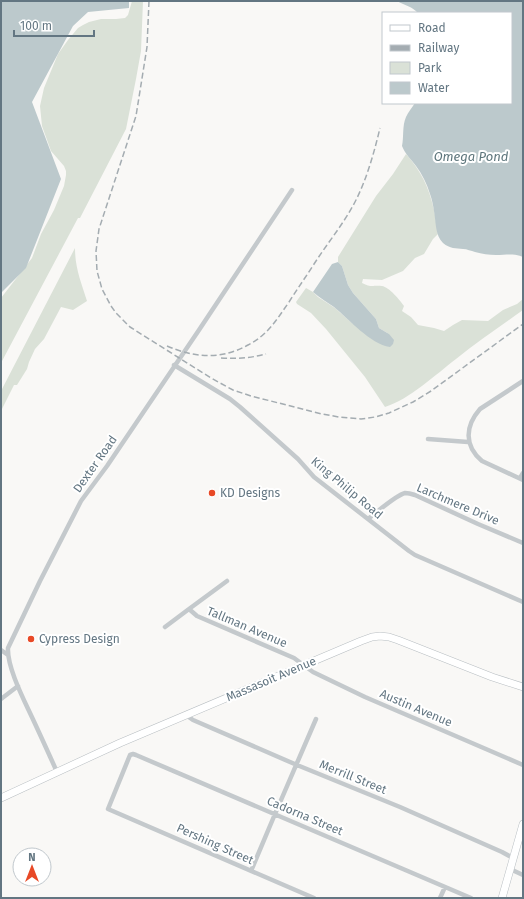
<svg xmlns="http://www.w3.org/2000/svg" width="524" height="899" font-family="'Fira Sans',sans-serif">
	<rect width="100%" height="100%" fill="#f9f8f6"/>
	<path fill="#dae1d7" d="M132 1H143L141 51 136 79 126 129 80 218H78L1 363V298L32 258 41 234 54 210 64 186 66 175V171L64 166 51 151 42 126 40 106 44 88 58 54 68 40 78 28 83 25 89 22 101 19H116L125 18 128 15Z
		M406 154C421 171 429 187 434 210 436 218 436 226 438 234L433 239 424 254 415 258 403 271 382 280 363 279 362 283C372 288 372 285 382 286 389 287 400 300 404 306L402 311 411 317 418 325 434 328 444 331 453 325 462 320 488 321 503 310 517 304 523 299V310C501 326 477 342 456 359 435 375 410 399 385 407L365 377 326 329 311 313 297 304 296 302 306 288 313 292 318 297 335 308 353 324 389 334 379 328 376 319 353 293 348 285 342 266 338 262V257L376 196 393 174Z
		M75 248C75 268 81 282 87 301L73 310 61 307 44 339 35 349 29 362 27 369 17 385H14L1 411V391Z"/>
	<path fill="#bcc9cc" d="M1 1H129V8L88 12 73 26 32 102 61 179 26 268 1 293Z
		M397 1H523V257C514 253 506 255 496 255 489 255 482 254 475 252 471 251 467 249 463 249 456 248 450 249 443 243 435 235 436 222 434 211 433 205 432 199 430 194 427 184 422 174 416 166 411 159 405 154 402 146 404 137 402 126 406 117 408 112 412 108 415 103H511V13H418C413 7 404 5 397 1Z
		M338 262 342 266 348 285 353 293 376 319 379 328 389 334 394 340 393 344 390 347C370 344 349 319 334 307 327 302 320 298 313 292L332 264Z"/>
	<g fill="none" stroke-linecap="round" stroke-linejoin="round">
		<defs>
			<path id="secondary" d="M1 798 120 743 361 641 372 637 380 636 389 637 398 640 492 677 523 687
				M502 898 523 824"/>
		</defs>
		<use href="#secondary" stroke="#b8bec2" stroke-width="8"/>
		<path stroke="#c4c9cc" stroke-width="4.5" d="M174 365 230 399 240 407 298 459 314 477 409 551 415 555 523 602
			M523 381 480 409C465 426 464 446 482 461L523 480
			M428 439 468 442
			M520 478 523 473
			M368 519C376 513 396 495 405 493 408 493 412 494 415 495L478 524 523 543
			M189 609 227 581
			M165 627 189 609 197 616 294 658 313 672 365 697 523 765
			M1 650 8 655
			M1 699 18 686
			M186 715 193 720 297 765 400 807 502 852 513 858
			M57 772C48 752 39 732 30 713 22 696 7 666 8 648L40 581 81 501 107 466 199 330 292 190
			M510 869 523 875
			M251 871 275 814 316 719
			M314 898 108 809 130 755 133 754 136 755 471 898
			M440 898 445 887"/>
		<use href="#secondary" stroke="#fff" stroke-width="7"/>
		<path stroke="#a4acb1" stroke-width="1.5" stroke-dasharray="6 3" stroke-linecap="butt" d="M149 1 147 47 136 116 99 229 96 251 97 271 102 289 111 306 116 313 130 327 211 378 233 390 251 396 322 414 339 417 361 419 375 417 389 413 413 402 431 391 523 324
			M167 346C195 358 221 360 248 345 268 335 277 319 289 302 298 288 307 275 316 261 329 241 345 222 356 200 367 178 374 153 380 128
			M221 358C237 359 251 358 266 354"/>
	</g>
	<g fill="#e84926" stroke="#fff" stroke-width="1.5">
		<circle cx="212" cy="493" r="4"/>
		<circle cx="31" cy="639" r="4"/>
	</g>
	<g text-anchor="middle" stroke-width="4" stroke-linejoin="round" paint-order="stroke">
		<g font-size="12" fill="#637682" stroke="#fff">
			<text transform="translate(95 464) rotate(-55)" y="4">Dexter Road</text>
			<text transform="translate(347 488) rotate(40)" y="4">King Philip Road</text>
			<text transform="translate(458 504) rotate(23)" y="4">Larchmere Drive</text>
			<text transform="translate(247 627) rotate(23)" y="4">Tallman Avenue</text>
			<text transform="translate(271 679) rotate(-23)" y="4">Massasoit Avenue</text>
			<text transform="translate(416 708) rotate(23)" y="4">Austin Avenue</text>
			<text transform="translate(353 777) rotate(22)" y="4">Merrill Street</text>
			<text transform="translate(305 816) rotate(23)" y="4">Cadorna Street</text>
			<text transform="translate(215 844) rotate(24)" y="4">Pershing Street</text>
		</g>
		<g font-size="12" fill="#637682" stroke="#fff" text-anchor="start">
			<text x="220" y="497">KD Designs</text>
			<text x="39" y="643">Cypress Design</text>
		</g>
		<g font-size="13" font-style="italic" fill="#5e767c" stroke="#fff">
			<text x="471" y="161">Omega Pond</text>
		</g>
	</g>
	<rect width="524" height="899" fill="none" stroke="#637682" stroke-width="4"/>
	<rect x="382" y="12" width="130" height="92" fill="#ffffff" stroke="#c1c8cd"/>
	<rect x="390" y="25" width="20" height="6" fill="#ffffff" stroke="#c1c8cd"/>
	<text x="418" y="32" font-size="12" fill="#637682">Road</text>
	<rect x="390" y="45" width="20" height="6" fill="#a4acb1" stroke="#c1c8cd"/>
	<text x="418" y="52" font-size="12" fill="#637682">Railway</text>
	<rect x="390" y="62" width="20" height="12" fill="#dae1d7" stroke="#c1c8cd"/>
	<text x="418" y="72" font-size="12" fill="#637682">Park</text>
	<rect x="390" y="82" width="20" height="12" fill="#bcc9cc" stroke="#c1c8cd"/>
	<text x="418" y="92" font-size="12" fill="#637682">Water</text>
	<g transform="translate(32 867)"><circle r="19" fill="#ffffff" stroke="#c1c8cd"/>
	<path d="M0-3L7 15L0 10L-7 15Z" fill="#e84926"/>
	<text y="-6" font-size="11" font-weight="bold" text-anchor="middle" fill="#637682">N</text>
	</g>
	<path d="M14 30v6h80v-6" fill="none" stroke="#637682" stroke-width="2"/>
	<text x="20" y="30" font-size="12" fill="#637682" stroke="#ffffff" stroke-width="3" paint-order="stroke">100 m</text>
</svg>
